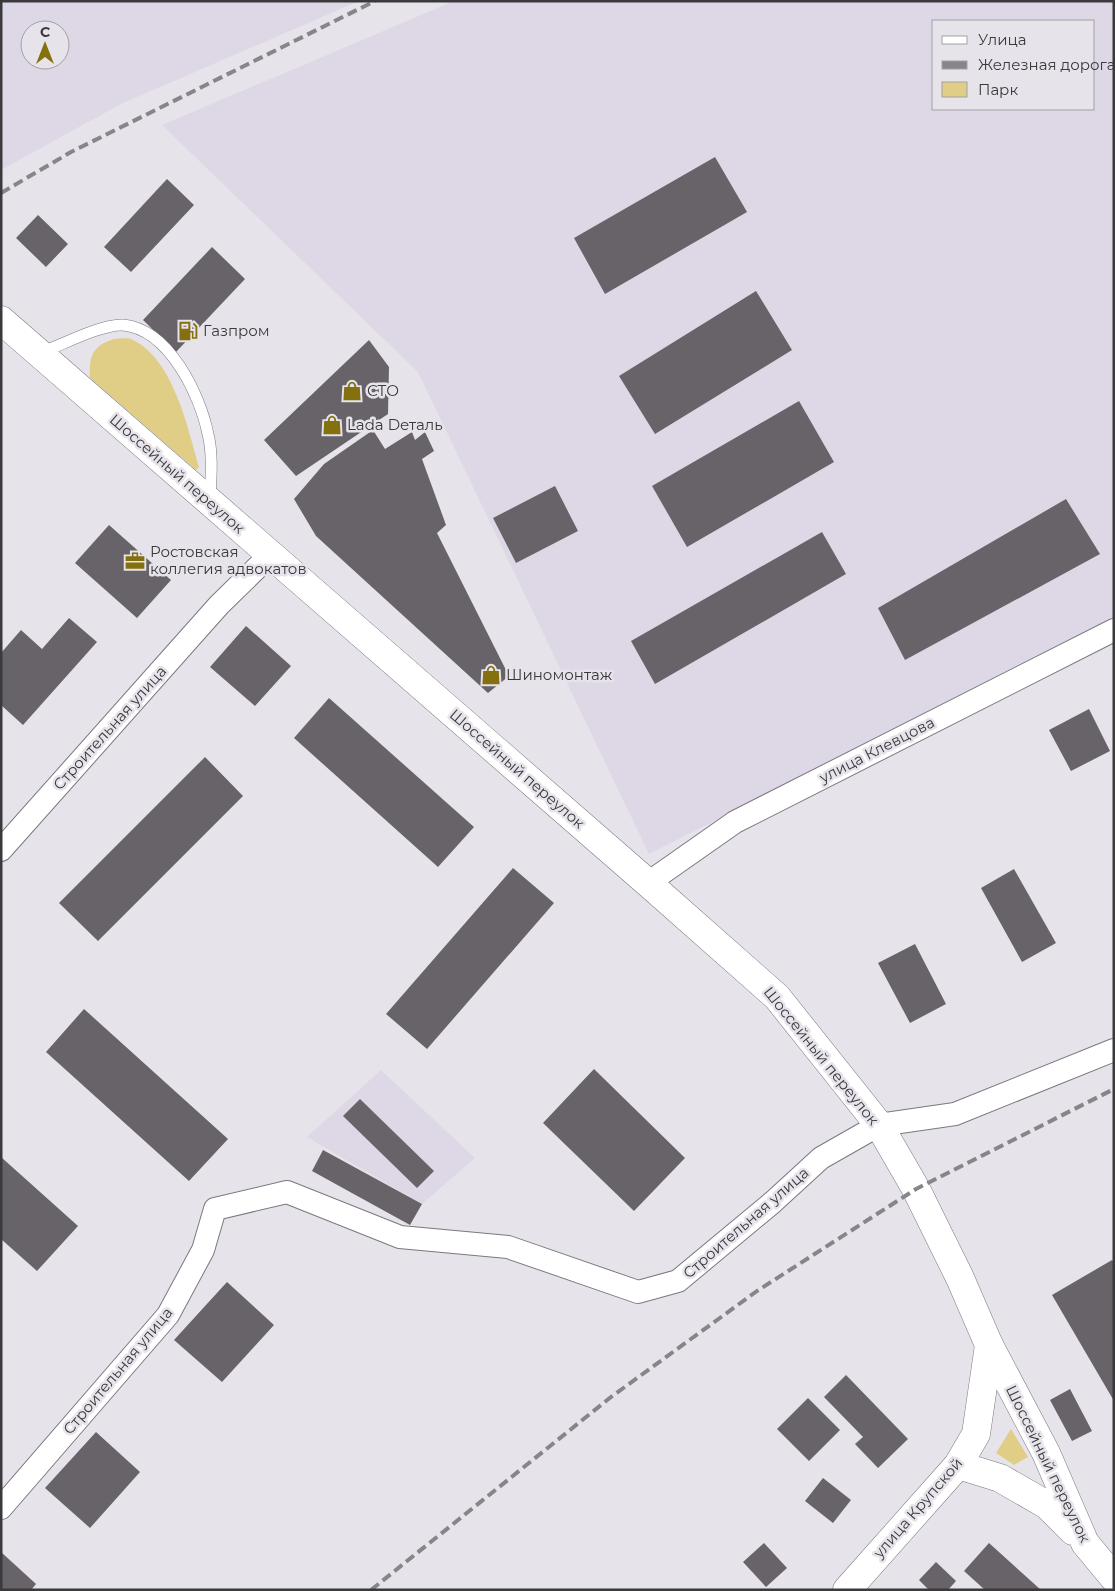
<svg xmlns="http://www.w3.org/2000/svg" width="1115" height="1591" font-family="Montserrat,sans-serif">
	<rect width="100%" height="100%" fill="#e7e3ea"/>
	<path fill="#ded7e5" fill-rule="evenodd" d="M1 1H359L121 104 1 170ZM30 30H60V60H30Z
		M454 1H1114V619L649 854 418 372 162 125ZM934 21H1094V109H934Z
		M381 1070 475 1158 422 1204 307 1137Z"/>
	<path fill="#e0ce87" d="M114 339C119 339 128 337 133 340 173 359 188 428 199 467L196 470 90 378C89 356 92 346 114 339Z
		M1011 1429 1028 1457 1014 1465 996 1453Z"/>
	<path fill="#676369" d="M715 157 747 212 605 294 574 238Z
		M167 179 194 205 131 272 104 247Z
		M38 215 68 244 46 267 16 238Z
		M212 247 245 279 176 352 143 320Z
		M756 291 792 350 655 434 619 376Z
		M369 340 389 367 388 414 296 476 264 440Z
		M799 401 834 462 687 547 652 486Z
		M373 430 385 449 412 432 415 440 425 432 434 451 422 459 446 525 437 533 509 676 488 693 316 536 294 499 324 464Z
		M555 486 578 531 516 563 493 518Z
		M1066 499 1100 554 905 660 878 608Z
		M109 525 171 580 137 618 75 563Z
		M822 532 846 574 655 684 631 641Z
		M69 618 97 642 23 725 1 705V653L21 630 42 649Z
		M246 626 291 666 255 706 210 667Z
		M329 698 474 827 438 867 294 738Z
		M1089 709 1110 751 1071 771 1049 730Z
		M205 757 243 796 98 941 59 903Z
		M513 868 554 903 427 1049 386 1014Z
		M1014 869 1056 943 1022 962 981 888Z
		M915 944 946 1004 910 1023 878 963Z
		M84 1009 228 1139 189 1181 46 1052Z
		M594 1069 685 1158 634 1211 543 1123Z
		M360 1099 434 1171 417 1188 343 1116Z
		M323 1150 422 1204 410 1225 312 1171Z
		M1 1157 78 1226 37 1271 1 1239Z
		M1112 1260 1114 1263V1401L1052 1295Z
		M227 1282 274 1325 222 1382 174 1340Z
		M846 1375 908 1439 878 1468 855 1444 863 1437 824 1397Z
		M1070 1389 1092 1431 1072 1441 1050 1400Z
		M808 1398 840 1430 809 1461 777 1429Z
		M96 1432 140 1472 90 1528 45 1488Z
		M823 1478 851 1500 833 1523 805 1501Z
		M764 1543 787 1568 766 1587 743 1562Z
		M989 1543 1041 1590H985L964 1571Z
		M1 1552 36 1584 31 1590H1Z
		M936 1562 956 1581 948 1590H929L919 1580Z"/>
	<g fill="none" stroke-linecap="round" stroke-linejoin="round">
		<defs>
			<path id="lane" d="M40 353C62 345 101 324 123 325 169 329 200 395 208 434 213 454 211 478 210 499"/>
			<path id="street" d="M1 850 219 605 270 555
				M648 883 735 822 1114 630
				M1 1508 168 1315 203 1250 215 1209 287 1192 400 1237 508 1247 638 1292 678 1281 773 1202 821 1158 879 1125 955 1114 1114 1050"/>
			<path id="secondary" d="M989 1345 1046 1453 1085 1543 1114 1578
				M958 1465 1000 1478 1047 1505 1073 1531"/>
			<path id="primary" d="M1 320 648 883 777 997 879 1125 916 1189 960 1278 989 1345 976 1434 958 1465 847 1590"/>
		</defs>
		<use href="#lane" stroke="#7b787e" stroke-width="12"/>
		<use href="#street" stroke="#7b787e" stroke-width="24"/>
		<use href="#secondary" stroke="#7b787e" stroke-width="29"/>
		<use href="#primary" stroke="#7b787e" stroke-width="29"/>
		<use href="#lane" stroke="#fff" stroke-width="11"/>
		<use href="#street" stroke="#fff" stroke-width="22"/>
		<use href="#secondary" stroke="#fff" stroke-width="28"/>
		<use href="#primary" stroke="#fff" stroke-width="28"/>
		<path stroke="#87858a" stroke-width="4" stroke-dasharray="10 5" stroke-linecap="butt" d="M1 193 71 152 375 1
			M371 1590 611 1397 757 1291 916 1189 1114 1089"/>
	</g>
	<defs>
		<symbol id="fuel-bare" viewBox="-9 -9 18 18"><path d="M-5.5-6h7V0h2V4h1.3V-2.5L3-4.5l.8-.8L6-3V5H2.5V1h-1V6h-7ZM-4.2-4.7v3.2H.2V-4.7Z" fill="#84700f" stroke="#e7e3ea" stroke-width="2.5" paint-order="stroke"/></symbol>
		<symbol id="shop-bare" viewBox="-9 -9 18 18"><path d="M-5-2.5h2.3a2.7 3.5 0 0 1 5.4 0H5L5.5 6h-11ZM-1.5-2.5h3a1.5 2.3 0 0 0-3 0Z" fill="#84700f" stroke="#e7e3ea" stroke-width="2.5" paint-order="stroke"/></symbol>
		<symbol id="office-bare" viewBox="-9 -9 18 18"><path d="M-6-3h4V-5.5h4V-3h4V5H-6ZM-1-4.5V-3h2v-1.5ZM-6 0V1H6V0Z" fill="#84700f" stroke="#e7e3ea" stroke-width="2.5" paint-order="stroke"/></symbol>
	</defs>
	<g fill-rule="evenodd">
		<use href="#fuel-bare" x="174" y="317" width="28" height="28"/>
		<use href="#shop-bare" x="338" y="377" width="28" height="28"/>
		<use href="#shop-bare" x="318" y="411" width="28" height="28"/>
		<use href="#office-bare" x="121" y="547" width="28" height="28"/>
		<use href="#shop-bare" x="477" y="661" width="28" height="28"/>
	</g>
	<g text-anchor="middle" stroke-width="5" stroke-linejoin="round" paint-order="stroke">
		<g font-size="15" fill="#3a393c" stroke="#e7e3ea" text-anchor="start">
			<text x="203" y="336">Газпром</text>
			<text x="367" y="396">СТО</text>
			<text x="347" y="430">Lada Dеталь</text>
			<text x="150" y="557">Ростовская<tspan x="150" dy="17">коллегия адвокатов</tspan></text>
			<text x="506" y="680">Шиномонтаж</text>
		</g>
		<g font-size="15" fill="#3a393c" stroke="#e7e3ea">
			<text transform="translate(177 474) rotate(41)" y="5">Шоссейный переулок</text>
			<text transform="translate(110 728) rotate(-48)" y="5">Строительная улица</text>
			<text transform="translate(877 750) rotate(-27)" y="5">улица Клевцова</text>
			<text transform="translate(517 769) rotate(41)" y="5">Шоссейный переулок</text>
			<text transform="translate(821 1056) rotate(51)" y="5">Шоссейный переулок</text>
			<text transform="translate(746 1223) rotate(-41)" y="5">Строительная улица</text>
			<text transform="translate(118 1371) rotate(-50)" y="5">Строительная улица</text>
			<text transform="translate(1048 1464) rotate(64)" y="5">Шоссейный переулок</text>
			<text transform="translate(918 1508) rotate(-49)" y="5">улица Крупской</text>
		</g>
	</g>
	<rect width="1115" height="1591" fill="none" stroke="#3a393c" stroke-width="5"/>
	<rect x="932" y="20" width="162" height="90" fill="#e7e3ea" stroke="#a29fa4"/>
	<rect x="942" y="36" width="25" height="8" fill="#ffffff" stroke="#a29fa4"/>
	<text x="978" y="45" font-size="15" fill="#3a393c">Улица</text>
	<rect x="942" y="61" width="25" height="8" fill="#87858a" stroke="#a29fa4"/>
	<text x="978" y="70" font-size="15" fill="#3a393c">Железная дорога</text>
	<rect x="942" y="82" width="25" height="15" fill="#e0ce87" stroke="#a29fa4"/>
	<text x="978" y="95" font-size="15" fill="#3a393c">Парк</text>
	<g transform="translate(45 45)"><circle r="24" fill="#e7e3ea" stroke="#a29fa4"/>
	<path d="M0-4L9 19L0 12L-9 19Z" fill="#84700f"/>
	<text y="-8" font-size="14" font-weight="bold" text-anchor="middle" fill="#3a393c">С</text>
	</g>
</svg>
